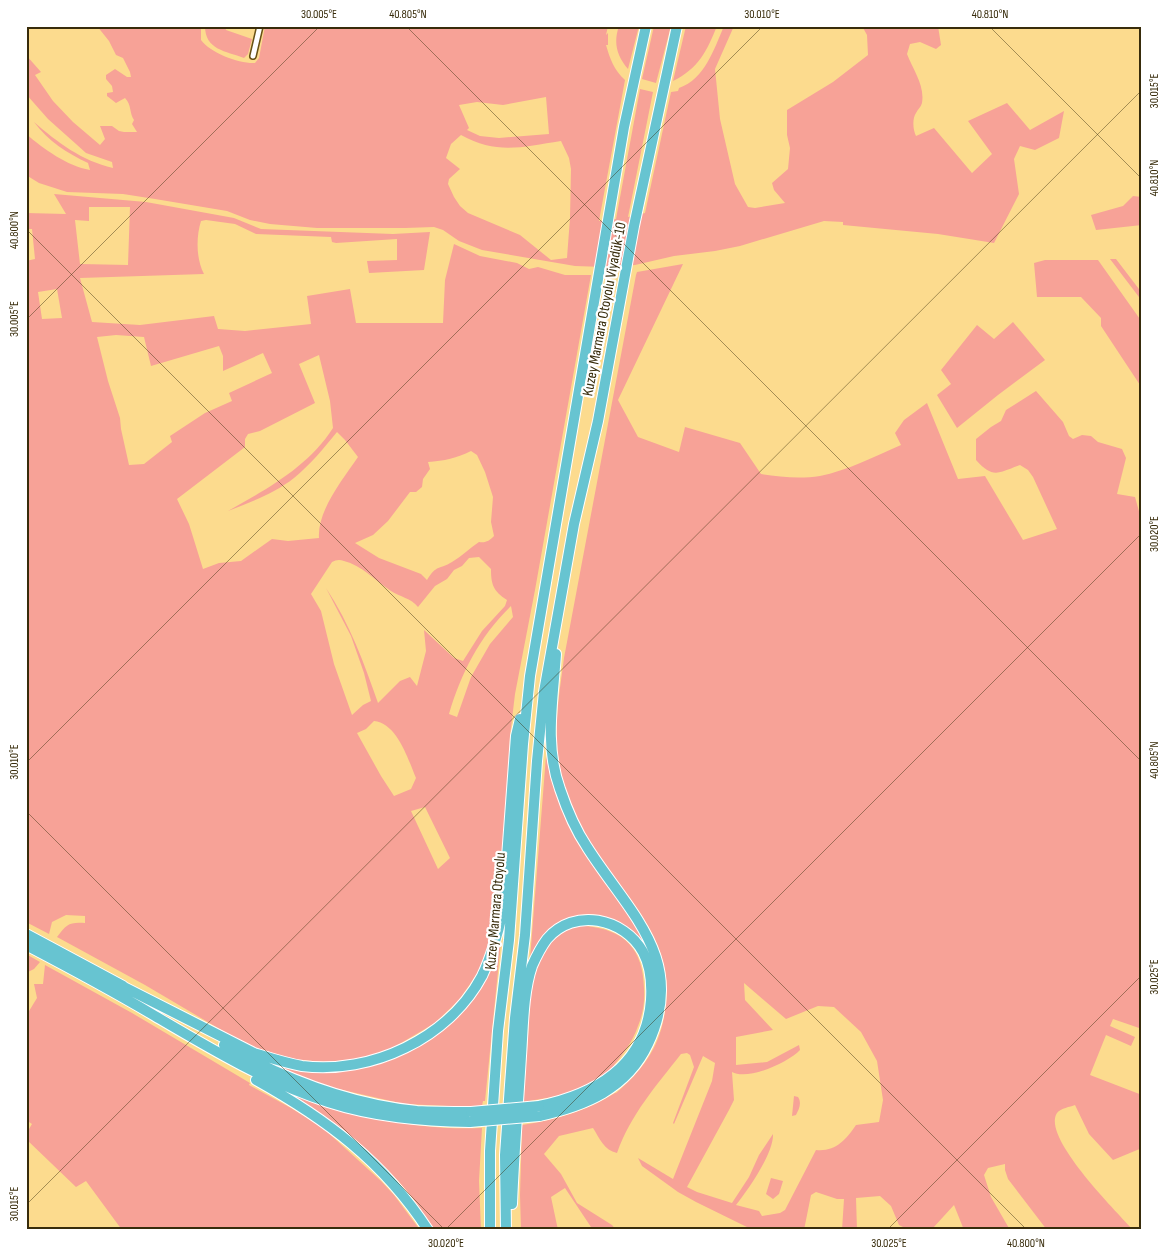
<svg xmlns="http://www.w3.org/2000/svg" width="1168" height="1256" font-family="'Sofia Sans Condensed',sans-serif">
	<rect width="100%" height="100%" fill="#fcdb8e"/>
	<path fill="#f7a297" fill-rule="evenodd" d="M97 26H201V40C210 53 240 64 255 63L259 58 265 26H608L606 35 608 33V45H606C610 59 614 70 625 80L599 221 616 219 640 89 653 92 628 217 645 213 671 92 678 91 679 88C705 79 714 49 724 26H734L715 69 720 119 735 184 748 207 755 208 785 203 774 190 772 183 788 169 790 148 787 135V110L833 82 868 55 867 35 862 26H924L925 28 926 26H938L941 45 936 49 920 42 910 44 907 54C913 70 925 85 922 103 921 107 918 109 916 113 912 119 913 130 916 136L934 128 972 173 992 154 968 121 1007 103 1030 130 1064 111 1059 138 1035 150 1020 146 1014 159 1019 194 994 243 938 234 843 225V222L824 221 740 246 715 251 674 256 635 265 604 267 575 266 482 250 459 241 443 230 434 227 405 228H317L270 224 250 220 227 211 155 199 123 194 67 192 39 183 26 175V134C44 149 67 166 90 170L88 163C67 153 48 141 34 122 57 142 82 161 113 168L112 162 86 153 76 144 48 119 26 94V55L41 72 35 75 53 101 73 122 100 145 105 139 100 126H112L119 131 124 132H137L132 124 134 120C129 113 132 105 125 98L116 103 107 96V93L113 92 112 86 106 79V75L115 69 127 77H131L130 72 123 58 116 55 109 41ZM546 97 549 134 499 138 480 136 467 130 469 128 459 105 477 102 503 105ZM461 135C497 155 522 147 561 141L569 158 571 169 570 218 567 258 551 260 520 235 468 213 460 206 454 197 448 184 449 179 460 169 446 158 451 144Z
		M205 26H225L226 30 252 39 248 54 244 58C226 51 205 50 205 26Z
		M619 26H639L628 69C617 56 613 43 619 26Z
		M654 26H671L656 83 642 79Z
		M686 26H717C707 51 698 69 673 81Z
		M54 194 146 202 234 218 261 229 393 234 430 232 424 270 369 273 367 261 397 260V239L336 243 332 242 331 237 256 234 235 224 206 220 201 221C196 237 196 259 204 274L80 278 92 322 140 325 214 316 218 329 245 331 311 324 307 296 350 289 356 323H443L445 280 454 244 480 256 517 263 529 269 538 267 565 275H591L535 590 515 694 510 736 509 780 497 921 486 956 479 971 459 1000 435 1023 391 1049 360 1059 325 1062 288 1059 266 1053 245 1044 145 985 57 937C67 924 69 922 85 923V916L66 915 52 922 49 934 26 922V261L35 259 32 229H26V213L66 214ZM89 207H130L128 265 80 264 75 220 89 221ZM57 289 62 318 42 319 38 292ZM116 335 144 337 151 366 219 346 223 356V371L263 353 272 373 229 393 232 401 205 413 170 436 172 442 144 464 129 465 121 429 120 418 108 381 97 337ZM319 355 330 401 333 428C308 467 267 489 228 511 251 502 275 493 294 478 310 465 324 448 337 432L345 440 358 457C343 479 317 511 319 538L288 541 272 539 241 561 219 563 203 569 189 524 177 499 245 447V439L248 434 260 431 315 403 299 364ZM471 451 477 455 485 472 493 497 491 522 494 536C489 541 486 543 479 542 470 548 462 556 452 562 439 570 437 564 427 580L421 574 379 558 355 543 373 535 388 521 410 492H416L422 487 423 479 430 469 428 462C444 461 457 458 471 451ZM479 557 491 569C491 584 493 591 507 600L505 606 482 631 463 661 454 658 424 630 426 651 417 686 410 677 400 681 378 703C364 663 350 624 326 588L351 636 364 673 371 701 363 705 352 715 334 664 321 611 311 594 332 562C336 560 339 559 344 561 361 565 376 581 391 591 400 597 411 598 418 607L435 586 447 579 454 570 462 566 469 558ZM511 606 513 617 490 644 471 677 457 717 449 714C461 673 480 636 511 606ZM374 721C397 723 408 759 416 778L411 789 394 796 381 776 357 733 366 729ZM425 807 450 858 438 869 411 811Z
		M1133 196 1142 197V225L1096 230 1091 215 1123 206Z
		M1110 259H1116L1142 293V301Z
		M1045 260H1098L1142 322V388L1101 326V318L1081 297H1037L1034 263Z
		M683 264 618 400 638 437 679 452 685 427 740 443 761 474C780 477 800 479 820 476 846 471 876 456 901 445L895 433 904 420 927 403 958 479 985 476 1023 540 1057 529 1033 477 1028 470 1020 465C998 473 993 479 976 460V439L991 427 1001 421 1006 410 1036 391 1063 422 1069 436 1073 439 1082 435 1091 436 1098 442 1122 449 1126 458 1117 494 1135 497 1142 522V1029L1113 1019 1110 1026 1135 1037 1131 1046 1106 1035 1090 1075 1142 1095V1148L1113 1160 1089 1134 1075 1105C1070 1107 1061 1108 1057 1113 1041 1137 1117 1212 1133 1230H1047L1008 1179 1005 1170V1164L988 1168 984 1175 991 1197 1010 1230H964L954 1205 933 1228 909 1230 899 1225 891 1206 880 1196 856 1198 857 1230H842L844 1199H837L816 1192 811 1195 804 1230H753L696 1202 678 1192 642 1166 638 1158 673 1179 712 1081 715 1063 703 1056 674 1124 673 1123 694 1067 690 1055 687 1053 681 1054C656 1086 631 1114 617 1153 604 1150 600 1139 593 1128L559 1136 544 1154 561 1174 577 1203 612 1225 616 1230H593L565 1188 551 1197 558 1230H521L520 1195 522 1125C554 1120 587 1111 615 1093H616C643 1070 660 1047 665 1011 676 947 634 905 599 857 587 839 577 820 569 800 550 749 557 710 564 658L636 275 637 272ZM744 983 786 1019 818 1006 834 1007 861 1032 877 1061 883 1100 879 1122 856 1125C846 1140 835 1152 816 1150L785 1210 780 1213 762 1216 759 1211 736 1205C748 1190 774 1153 773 1134L759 1155 749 1177 732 1203 697 1192 687 1187 729 1110 734 1100 732 1072C748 1081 789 1062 800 1050L799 1045 767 1062 736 1065V1037L773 1030 745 1000Z
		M1013 322 1045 360 998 395 957 428 937 395 951 384 941 370 977 325 994 339Z
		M546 756 552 782 569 826 579 845 638 928 649 952C636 932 621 919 597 915 592 914 586 914 581 915 577 916 572 919 567 921 547 929 539 939 530 959Z
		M586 924V926C625 930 643 949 644 988 645 1001 643 1014 638 1026 633 1041 624 1053 614 1065V1067C583 1093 560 1096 523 1102 525 1080 526 1059 528 1037 530 1006 529 965 552 941 561 931 573 927 586 924Z
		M501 941 485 1101H483L482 1106 470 1107 404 1104 325 1086 274 1065 309 1070 413 1048 487 974Z
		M26 954 40 962 34 969 26 973Z
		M45 965 132 1013 250 1083 249 1085 291 1108 323 1128 381 1181 394 1195 420 1230H122L86 1181 76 1187 26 1139V1134L32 1124 26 1120V1016L37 998 34 984H43Z
		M288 1093C350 1115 417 1131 482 1128L479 1181 481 1230H435C423 1213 412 1196 398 1181 366 1145 328 1119 288 1093Z
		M794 1096 798 1097C802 1103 799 1109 796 1115L792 1116Z
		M771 1178 783 1181 779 1194 773 1199 766 1194Z"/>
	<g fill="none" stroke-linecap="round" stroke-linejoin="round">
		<defs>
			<path id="minor" d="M253 56 260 26"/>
			<path id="motorway" d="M26 934 123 986
				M26 945C70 968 113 991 155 1016 211 1049 266 1082 328 1102 374 1117 422 1121 470 1122
				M118 984 254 1053C270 1058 285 1063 302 1066 371 1075 449 1038 482 976 492 955 498 933 503 911L516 736 520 719
				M224 1045C284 1079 349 1104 417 1111 435 1112 453 1112 471 1112
				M256 1080C326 1119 383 1161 428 1230
				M539 1116C585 1106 627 1089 648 1044 688 959 628 912 587 847 575 829 567 810 560 789 544 745 553 700 556 654
				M512 1204C514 1154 518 1105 521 1056 523 1028 523 992 532 966 536 957 541 947 547 939 574 907 624 918 643 952 651 967 652 984 651 1000 646 1065 597 1094 539 1106
				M490 1230V1151L498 1031 509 940 523 744 530 676 624 127 646 26
				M506 1230 505 1155 510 1085 515 1018 525 935 537 761 544 692 574 524 598 421 634 226 677 26"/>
		</defs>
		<use href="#minor" stroke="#695215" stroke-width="8"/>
		<use href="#motorway" stroke="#fff" stroke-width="12"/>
		<use href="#minor" stroke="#fff" stroke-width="5"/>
		<use href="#motorway" stroke="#67c4d1" stroke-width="10"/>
		<defs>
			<path id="motorway-bridge" d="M471 1112 539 1106
				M470 1122 539 1116"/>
		</defs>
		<use href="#motorway-bridge" stroke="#fff" stroke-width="12" stroke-linecap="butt"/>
		<use href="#motorway-bridge" stroke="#67c4d1" stroke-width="10"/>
	</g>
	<path fill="none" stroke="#382c0b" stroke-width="1" stroke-opacity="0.45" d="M406 26 1142 762M989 26 1142 179M26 229 1027 1230M26 320 320 26M26 763 763 26M26 811 445 1230M26 1205 1142 90M445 1230 1142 533M887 1230 1142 975"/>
	<g text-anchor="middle" stroke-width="4.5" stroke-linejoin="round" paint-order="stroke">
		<g font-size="15" fill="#382c0b" stroke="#fff">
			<text transform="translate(604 309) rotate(-79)" y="5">Kuzey Marmara Otoyolu Viyadük-10</text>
			<text transform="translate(495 911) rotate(-85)" y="5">Kuzey Marmara Otoyolu</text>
		</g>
	</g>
	<rect width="1168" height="1256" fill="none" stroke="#ffffff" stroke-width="55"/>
	<rect x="28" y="28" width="1112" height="1200" fill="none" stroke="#382c0b" stroke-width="2"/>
	<g font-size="12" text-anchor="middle" fill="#382c0b">
		<text x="319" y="18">30.005°E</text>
		<text x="408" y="18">40.805°N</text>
		<text x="762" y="18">30.010°E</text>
		<text x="990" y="18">40.810°N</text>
		<text transform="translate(1154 91) rotate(-90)" y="4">30.015°E</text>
		<text transform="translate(1154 178) rotate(-90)" y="4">40.810°N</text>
		<text transform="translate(14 230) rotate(-90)" y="4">40.800°N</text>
		<text transform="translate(14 319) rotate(-90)" y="4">30.005°E</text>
		<text transform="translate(1154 534) rotate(-90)" y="4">30.020°E</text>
		<text transform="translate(1154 760) rotate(-90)" y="4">40.805°N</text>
		<text transform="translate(14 762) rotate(-90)" y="4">30.010°E</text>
		<text transform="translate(1154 977) rotate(-90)" y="4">30.025°E</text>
		<text transform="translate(14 1204) rotate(-90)" y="4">30.015°E</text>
		<text x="446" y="1247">30.020°E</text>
		<text x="889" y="1247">30.025°E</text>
		<text x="1026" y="1247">40.800°N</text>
	</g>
</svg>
